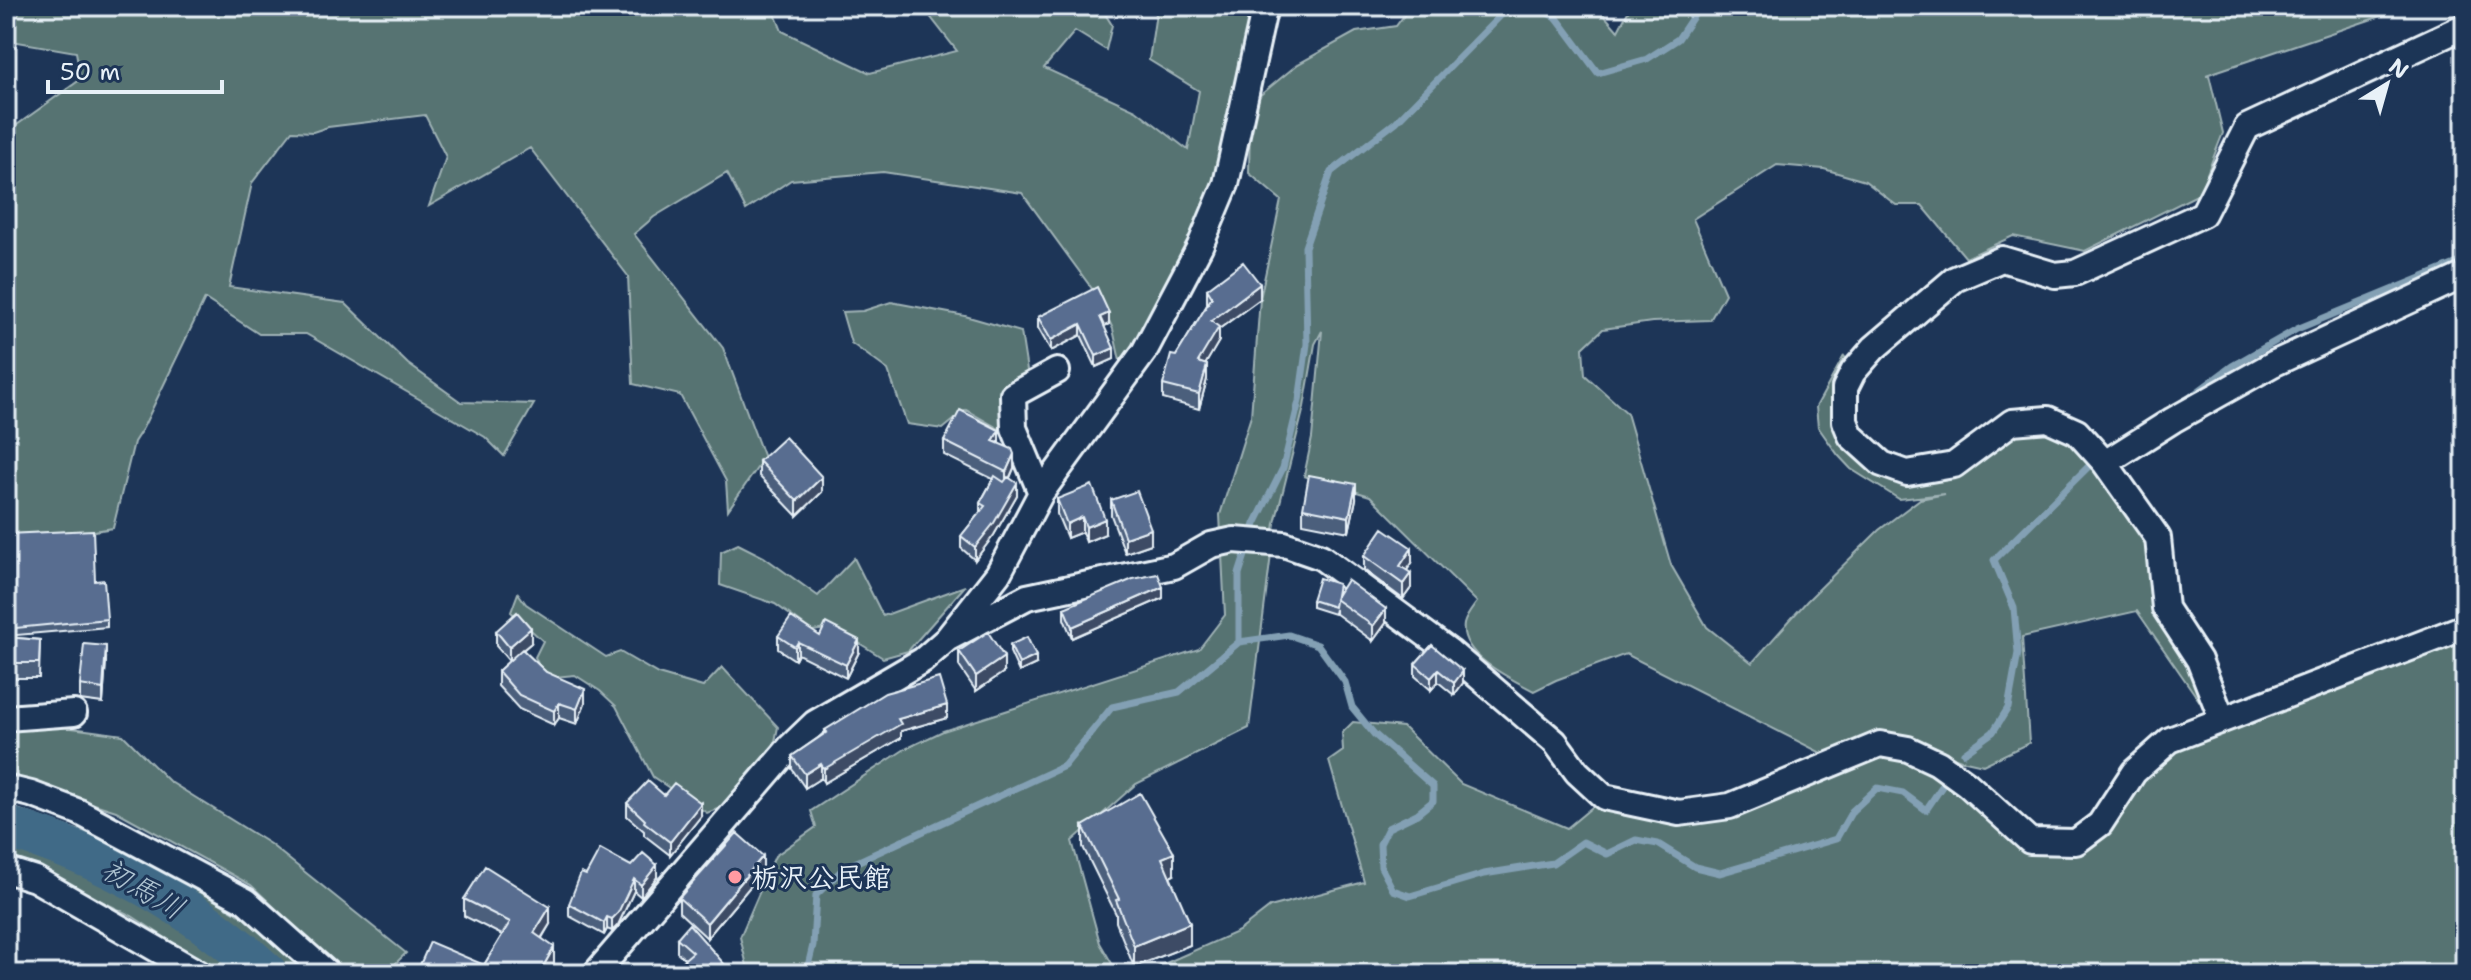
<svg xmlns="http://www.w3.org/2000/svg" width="2471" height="980" font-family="'Shantell Sans','Klee One',sans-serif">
	<rect width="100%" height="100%" fill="#1d3557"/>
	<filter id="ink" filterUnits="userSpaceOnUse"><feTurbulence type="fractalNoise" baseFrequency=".0125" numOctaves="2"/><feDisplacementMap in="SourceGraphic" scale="16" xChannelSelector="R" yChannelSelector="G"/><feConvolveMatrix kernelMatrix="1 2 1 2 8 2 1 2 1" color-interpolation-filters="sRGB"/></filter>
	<g filter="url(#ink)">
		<path fill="#567372" stroke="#9fb2b5" stroke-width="2" d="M6 6H772L782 31 870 73 957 51 922 6H1100L1112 25 1106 50 1075 31 1044 68 1136 110 1188 150 1199 91 1149 60 1157 6H1252C1239 70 1230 137 1207 198 1184 258 1151 314 1122 370L1113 329 1098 297 1022 193 883 172 791 180 746 210 727 173 654 217 634 234 723 348 764 458 728 510 726 481 680 395 633 384 628 276 530 148 429 206 446 157 425 115 328 127 313 132 292 131 252 183 229 287 345 303 408 364 461 402 534 404 504 456 485 437 306 334H259L205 299 143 428 134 442 113 528 6 545V128L14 127 81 79 76 52 6 40Z
			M1411 6H1596L1618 31 1631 6H2411L2206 75H2209L2223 133 2199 194 2085 251 2013 236 1966 258 1922 205H1896L1865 181 1824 169 1777 165 1693 219 1725 294 1710 320 1652 322 1603 329 1583 348 1585 375 1627 413 1671 565 1707 627 1752 663 1807 601 1879 530 1920 499 1945 494 1899 499 1851 469 1838 455 1818 427 1816 407 1844 356 1849 363V436L1882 464 1954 465 2012 422 2053 421 2158 538 2165 608 2214 722 2137 611 2022 637 2029 743 1983 765 1961 760 1888 733 1823 754 1626 654 1556 680 1534 691C1511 679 1459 655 1464 624 1466 616 1472 609 1477 602L1370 496 1304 476 1312 438 1322 331 1315 344 1304 407 1275 523 1249 728 1136 784 1072 841 1100 943 1118 974H749L740 937 775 856 816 827 811 811 905 749 943 731 1199 649 1225 615 1220 515 1251 416 1260 299 1281 200 1249 173 1250 118 1258 97 1298 64 1356 32 1396 26Z
			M891 302 965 316 1021 332 1028 377 1003 431 966 410 943 429 907 424 888 370 851 343 842 312 863 311Z
			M738 544 764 557 818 596 854 558 883 616 965 586 908 651 883 658 835 628 812 631 775 604 720 585 721 552Z
			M518 593 526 604 606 657 620 652 658 674 703 687 722 667 778 727 773 751 728 805 707 813 653 777 616 706 600 691 575 675 544 678 535 657 543 641 511 612Z
			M2465 627V974H1141L1239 931 1270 907 1364 882 1329 761 1343 751 1342 733 1353 722 1403 727 1461 784 1567 828 1603 798 1679 813 1880 744 1918 754 2030 841 2073 842 2151 757Z
			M27 722 123 735 169 781 270 844 406 953 385 974H345L251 885 116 811 6 776V732Z
			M6 805 94 836 160 868 243 917 307 974H221L132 916 6 854Z"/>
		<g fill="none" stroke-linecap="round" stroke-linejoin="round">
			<path stroke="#83a0b4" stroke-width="7" d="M1534 6 1557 18 1598 73 1647 59 1678 39 1700 6
				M2189 398 2232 366 2297 329 2465 260
				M1239 642V574L1255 524 1283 468 1299 401 1307 344 1305 247 1331 172 1396 122 1501 15 1530 6
				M1964 753 1993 732 2008 708 2018 653 2014 608 1994 560 2088 467
				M806 974 813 945 816 895 844 868 1064 766 1112 707 1179 692 1239 642 1289 635 1318 645 1345 682 1352 707 1374 734 1433 786V801L1417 814 1388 828 1380 844 1381 867 1393 890 1410 896 1484 874 1553 863 1583 842 1607 854 1636 840 1658 844 1695 867 1720 873 1836 839 1852 811 1877 788 1903 793 1926 810 1947 779"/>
			<path stroke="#406a87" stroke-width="42" d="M6 827C100 854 196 907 267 974"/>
			<defs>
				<path id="minor" d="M2105 463 2173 420 2273 364 2465 275
					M1041 493 1014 428 1013 395 1057 371
					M947 639 1027 597 1174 566 1211 545 1234 540 1284 544 1321 557 1450 652 1555 742 1577 772 1604 797 1679 813 1730 806 1880 744 1908 749 1938 763 1967 784 2030 841 2076 842 2100 824 2134 772 2170 740 2465 627
					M6 718 74 713
					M2222 719 2199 660 2165 608 2158 538 2105 463 2077 432 2048 419 2012 422 1954 465 1907 473 1882 464 1851 436 1845 421V388L1853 372 1874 348 1955 279 2002 259 2055 275 2075 273 2203 214 2247 127 2465 26
					M6 788 31 794 79 812 246 901 328 974
					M6 870 35 879 200 974
					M595 974 790 747 815 723 923 660 947 639 998 574 1041 493 1144 352 1200 246 1226 184 1265 6"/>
			</defs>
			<use href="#minor" stroke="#e8f1f8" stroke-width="30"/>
			<use href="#minor" stroke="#1d3557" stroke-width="24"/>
		</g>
		<path fill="#4c5e7c" stroke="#e8f1f8" stroke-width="2" d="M6 54 15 82 11 120H6Z
			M1207 289 1260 299 1219 329V341L1205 364 1207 379 1199 409 1163 399V385L1176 356 1207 305Z
			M1038 317 1109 324 1104 326 1114 359 1096 367 1081 335 1051 351 1038 328Z
			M944 441 999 443 1014 468 1010 478 1017 495 994 535 975 560 961 548V536L980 512V503L993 479 944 455Z
			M759 461 822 492 797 516 759 476Z
			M1057 499 1105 534 1086 542 1082 532 1067 538 1057 514Z
			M1356 499 1349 532 1303 523V508Z
			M1111 500 1151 544 1125 553 1111 515Z
			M6 534 95 581 107 619V627L6 636Z
			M1364 556 1412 563 1407 570 1411 588 1403 599 1364 570Z
			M1338 591 1337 594 1386 623 1373 641 1335 613V609L1334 614 1312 607V600Z
			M1163 598 1072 638 1064 619V608Z
			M496 631 531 643 523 650 546 672 585 703 577 724 559 718 554 725 519 709 498 686V671L509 661 496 646Z
			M778 636H820L859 652 846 678 798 654 795 660 778 649Z
			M6 637 40 640 39 678H6Z
			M1010 645 1036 664 1019 672 1010 652Z
			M1432 645 1463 683 1454 695 1438 682 1431 690 1415 676V664Z
			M959 651 1004 672 976 691 959 666Z
			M106 660 103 703 80 700V685Z
			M947 718 901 731V738L824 783 821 778 805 788 792 769V756L825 733V730Z
			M664 795 701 816 670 855 644 835V831L627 816V803Z
			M1083 826 1174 875 1170 877 1190 945 1134 967 1116 922V914L1083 847Z
			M631 866 657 877 641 897 634 891 618 925 612 931 607 929 604 935 569 916V904L586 875Z
			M763 871 707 938 679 912V898Z
			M464 899 550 924 542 938 554 964 549 974H419V967L484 965 502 935 464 916Z
			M677 938 733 974H679V964L685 959 677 952Z"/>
		<path fill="#3e4c65" stroke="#e8f1f8" stroke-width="2" d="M1380 6H1400V9L1380 14Z
			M15 55V82L11 120V93Z
			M1260 284V299L1219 329V341L1198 377V362L1211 321Z
			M1109 313V324L1100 328V317Z
			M1081 324V335L1051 351V340Z
			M1114 348V359L1096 367V356Z
			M1207 365V379L1199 409V394Z
			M999 430V443L993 441Z
			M1014 454V468L1006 486V472Z
			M822 477V492L797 516V501Z
			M1017 483V495L994 535 975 560V547Z
			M1356 484V499L1349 532V517Z
			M1082 517V532L1067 538V524Z
			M1105 519V534L1086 542V527Z
			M1151 529V544L1125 553V538Z
			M1412 548V563L1400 580V566Z
			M1411 573V588L1403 599V584Z
			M1163 587V598L1072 638V627Z
			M1386 609V623L1373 641V626Z
			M531 628V643L509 661V647Z
			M859 640V652L846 678V665Z
			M798 642V654L795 660V647Z
			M106 646V660L103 703V689Z
			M1036 656V664L1019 672V664Z
			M1004 657V672L976 691V676Z
			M1438 670V682L1431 690V678Z
			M1463 671V683L1454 695V683Z
			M585 689V703L577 724V709Z
			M559 703V718L554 725V711Z
			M947 705V718L901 731V738L824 783V769L898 719Z
			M821 764V778L805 788V774Z
			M701 803V816L670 855V842Z
			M1174 853V875L1162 880V858Z
			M763 856V871L707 938V923Z
			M657 865V877L641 897V885Z
			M634 879V891L618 925 612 931V919Z
			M550 907V924L534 950V933Z
			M607 917V929L604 935V923Z
			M1190 923V945L1134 967V946Z
			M554 947V964L549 974H539Z"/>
		<path fill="#586d90" stroke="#e8f1f8" stroke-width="2" d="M6 54 15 55 11 93H6Z
			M1243 262 1260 284 1211 321 1219 327 1198 362 1207 365 1199 394 1163 385 1171 355 1176 356 1212 297 1207 289Z
			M1097 287 1109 313 1100 317 1114 348 1096 356 1081 324 1051 340 1038 317Z
			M960 410 999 430 993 441 1012 449 1014 454 1006 472 944 441Z
			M785 437 822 477 797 501 759 461Z
			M1309 475 1356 484 1349 517 1303 508Z
			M995 476 1004 482 1008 477 1017 483 994 523 975 547 961 536 985 506 980 503Z
			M1092 485 1105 519 1086 527 1082 517 1067 524 1057 499Z
			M1137 491 1151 529 1125 538 1111 500Z
			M1383 528 1412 548 1400 566 1411 573 1403 584 1364 556Z
			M93 530 95 581 104 580 107 619 6 629V534Z
			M1158 574 1163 587 1072 627 1064 608 1133 579Z
			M1319 578 1338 584 1334 607 1312 600Z
			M1347 580 1386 609 1373 626 1335 599Z
			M517 612 531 628 509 647 496 631Z
			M791 617 820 636 826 623 859 640 846 665 798 642 795 647 778 636Z
			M988 632 1004 657 976 676 959 651Z
			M6 637 40 640 39 663H6Z
			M1027 637 1036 656 1019 664 1010 645Z
			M84 644 106 646 103 689 80 685Z
			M1432 645 1463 671 1454 683 1438 670 1431 678 1415 664Z
			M522 649 546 672 585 689 577 709 559 703 554 711 519 695 498 671Z
			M939 678 947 705 898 719 901 724 824 769 821 764 805 774 792 756 827 732 825 730 885 693Z
			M648 781 664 795 674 783 701 803 670 842 644 822 645 820 627 803Z
			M1140 793 1174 853 1162 858 1190 923 1134 946 1116 900 1119 899 1083 826Z
			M737 833 763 856 707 923 679 898Z
			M600 849 631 866 643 853 657 865 641 885 634 879 618 913 612 919 607 917 604 923 569 904 581 873 586 875Z
			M485 866 550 907 534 933 554 947 539 974H433L419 967 430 942 484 965 510 922 464 899Z
			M689 924 733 974H688L679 964 693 952 677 938Z"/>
	</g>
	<circle fill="#ff9aa2" stroke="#1d3557" stroke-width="3" cx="735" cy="877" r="8"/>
	<g text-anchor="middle" stroke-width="6" stroke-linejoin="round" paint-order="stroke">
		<g font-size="28" font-weight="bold" fill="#e8f1f8" stroke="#1d3557" text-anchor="start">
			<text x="751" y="887">栃沢公民館</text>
		</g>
		<g font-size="30" font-style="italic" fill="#adc2d0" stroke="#1d3557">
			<text transform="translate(143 889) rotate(30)" y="10">初馬川</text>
		</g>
	</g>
	<rect width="2471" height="980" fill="none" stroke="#1d3557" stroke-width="32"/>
	<rect x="16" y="16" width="2439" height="948" fill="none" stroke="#e8f1f8" stroke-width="3" filter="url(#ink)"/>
	<g transform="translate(2387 84) rotate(37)" stroke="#1d3557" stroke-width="6" paint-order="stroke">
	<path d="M0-6L14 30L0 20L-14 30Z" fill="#e8f1f8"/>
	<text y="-12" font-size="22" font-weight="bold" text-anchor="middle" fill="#e8f1f8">N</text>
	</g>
	<path d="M48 80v12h174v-12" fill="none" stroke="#e8f1f8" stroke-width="4"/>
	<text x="60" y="80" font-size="24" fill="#e8f1f8" stroke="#1d3557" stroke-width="6" paint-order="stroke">50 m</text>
</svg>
